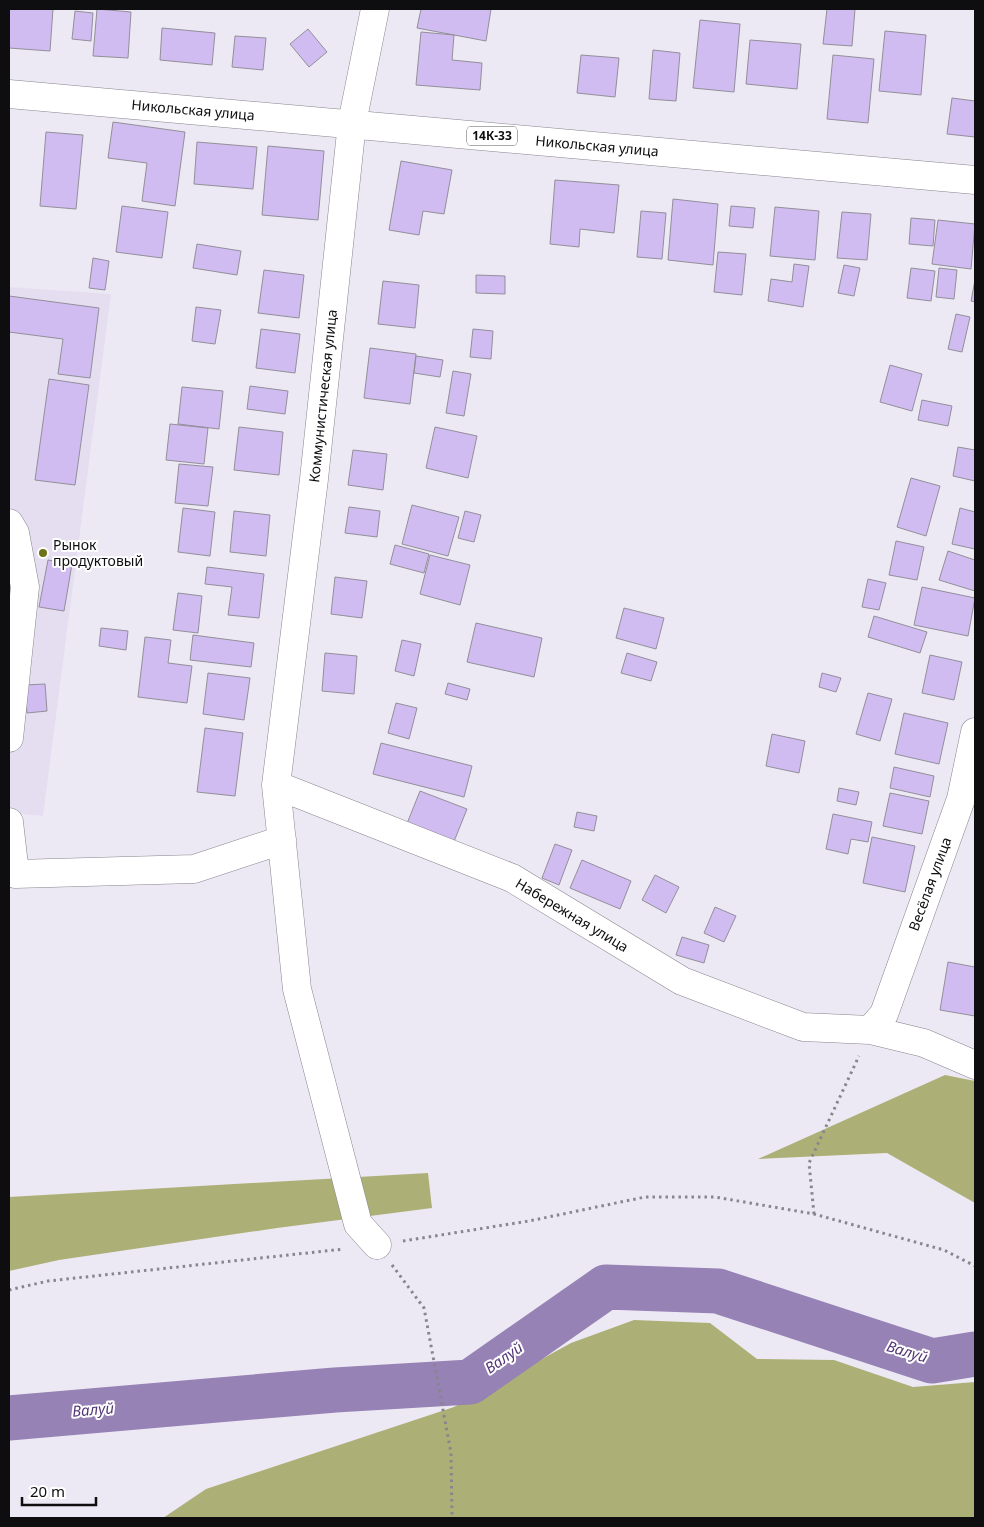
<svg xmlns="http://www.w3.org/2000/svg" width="984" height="1527" font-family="'Noto Sans',sans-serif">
	<rect width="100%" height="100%" fill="#ede9f4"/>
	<path fill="#e5def1" d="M9 287 111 294 43 816 9 813Z"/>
	<path fill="#acb077" d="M945 1075 975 1081V1203L887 1153 758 1159Z
		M428 1173 432 1208 277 1228 59 1260 9 1271V1197Z
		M634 1320 710 1323 757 1359 834 1360 913 1387 975 1382V1518H163L206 1489 454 1407 571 1343Z"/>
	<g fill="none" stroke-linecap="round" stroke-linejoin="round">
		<path stroke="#9682b4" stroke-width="45" d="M9 1418 335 1390 470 1382 606 1287 718 1291 932 1361 975 1354"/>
	</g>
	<path fill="#d0bcf1" stroke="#928f99" d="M9 9H53L50 51 9 48Z
		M97 9 131 12 128 58 93 56Z
		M421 9H491L486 41 417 28Z
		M827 9H855L852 46 823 44Z
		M75 11 93 13 91 41 72 39Z
		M700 20 740 24 734 92 693 88Z
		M162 28 215 33 212 65 160 60Z
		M308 29 327 52 309 67 290 44Z
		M885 31 926 35 921 95 879 91Z
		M421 32 454 35 452 60 482 63 480 90 416 85Z
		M235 36 266 38 263 70 232 67Z
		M750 40 801 44 797 89 746 84Z
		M653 50 680 53 676 101 649 99Z
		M581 55 619 58 615 97 577 93Z
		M833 55 874 59 868 123 827 119Z
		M952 98 975 101V137L947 134Z
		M113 122 185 132 175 206 142 201 147 163 108 158Z
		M46 132 83 135 76 209 40 206Z
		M197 142 257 147 253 189 194 184Z
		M268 146 324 151 318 220 262 215Z
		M401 161 452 170 444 214 423 211 419 235 389 230Z
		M555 180 619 185 614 233 580 229 579 247 550 244Z
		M673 199 718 204 713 265 668 260Z
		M122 206 168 212 162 258 116 252Z
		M731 206 755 208 753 228 729 226Z
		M775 207 819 211 815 260 770 256Z
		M641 211 666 213 662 259 637 257Z
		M842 212 871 214 867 260 837 258Z
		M911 218 935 220 933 246 909 244Z
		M938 220 975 224 971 269 932 264Z
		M197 244 241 251 237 275 193 268Z
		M718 252 746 254 742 295 714 292Z
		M93 258 109 261 105 290 89 288Z
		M794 264 809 266 803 307 768 301 771 279 792 282Z
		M844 265 860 268 854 296 838 293Z
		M911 268 935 271 931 301 907 298Z
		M939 268 957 270 954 299 936 297Z
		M264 270 304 275 299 318 258 313Z
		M476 275 505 276V294L476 293Z
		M975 280V302L971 301Z
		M383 281 419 285 415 328 378 324Z
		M9 296 99 308 90 378 58 374 63 339 9 332Z
		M196 307 221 310 215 344 192 341Z
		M956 314 970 317 962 352 948 349Z
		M261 329 300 334 295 373 256 368Z
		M473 329 493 331 491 359 470 357Z
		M370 348 416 354 410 404 364 398Z
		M416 356 443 360 440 377 414 373Z
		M890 365 922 374 912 411 880 402Z
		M453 371 471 374 464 416 446 413Z
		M49 379 89 385 75 485 35 480Z
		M250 386 288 391 285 414 247 409Z
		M182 387 223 391 219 429 178 424Z
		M922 400 952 406 948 426 918 420Z
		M170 424 208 428 204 464 166 460Z
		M239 427 283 432 279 475 234 470Z
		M435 427 477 436 468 478 426 468Z
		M958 447 975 450V481L953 476Z
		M353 450 387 454 383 490 348 485Z
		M179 464 213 467 208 506 175 503Z
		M911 478 940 486 926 536 897 527Z
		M412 505 459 517 448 556 402 544Z
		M349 507 380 511 377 537 345 533Z
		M183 508 215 512 210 556 178 552Z
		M960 508 975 512V549L952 544Z
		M234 511 270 515 266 556 230 552Z
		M465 511 481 515 474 542 458 538Z
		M896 541 924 547 917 580 889 575Z
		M395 545 429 554 424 573 390 564Z
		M948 551 975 560V591L939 580Z
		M430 555 470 565 460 605 420 594Z
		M48 560 72 564 64 611 39 607Z
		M207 567 264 574 259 618 228 615 232 587 205 584Z
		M335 577 367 581 362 618 331 614Z
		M868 579 886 583 879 610 862 607Z
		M922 587 975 598 968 636 914 625Z
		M178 593 202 596 198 633 173 630Z
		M624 608 664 618 656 649 616 638Z
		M874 616 927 632 920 653 868 637Z
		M476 623 542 638 534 677 467 662Z
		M101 628 128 631 126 650 99 646Z
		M193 635 254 643 251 667 190 660Z
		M145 637 171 640 168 663 192 666 187 703 138 697Z
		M402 640 421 644 414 676 395 671Z
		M325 653 357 656 354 694 322 691Z
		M627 653 657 662 651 681 621 673Z
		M930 655 962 662 954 700 922 693Z
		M208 673 250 678 244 720 203 714Z
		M822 673 841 678 836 692 819 687Z
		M448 683 470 689 467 700 445 694Z
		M45 684 47 711 27 713 25 685Z
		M868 693 892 699 880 741 856 734Z
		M396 703 417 708 409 739 388 733Z
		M904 713 948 723 939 764 895 754Z
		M205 728 243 733 235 796 197 792Z
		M772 734 805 741 799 773 766 766Z
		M381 743 472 766 464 797 373 774Z
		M894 767 934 776 930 797 890 788Z
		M839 788 859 792 856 805 837 801Z
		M420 791 467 809 453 844 406 826Z
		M890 793 929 801 922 834 883 826Z
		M577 812 597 816 594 831 574 827Z
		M833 814 872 822 868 842 851 839 848 854 826 849Z
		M872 837 915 846 905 892 863 883Z
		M555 844 572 850 559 885 542 878Z
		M582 860 631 881 620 909 570 888Z
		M655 875 679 887 666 913 642 900Z
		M715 907 736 916 724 942 704 933Z
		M682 937 709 945 704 963 676 955Z
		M948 962 975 967V1016L940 1010Z"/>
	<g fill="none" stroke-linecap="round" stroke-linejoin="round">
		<defs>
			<path id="minor" d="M352 123 314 479 276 785 297 989 358 1224 377 1245
				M9 523 15 533 25 587 9 738
				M276 785 512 878 682 981 803 1027 870 1030 924 1043 975 1065
				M9 822 15 874 194 869 282 840
				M870 1030 884 1014 961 799 975 732"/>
			<path id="major" d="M9 94 975 180
				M352 123 375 9"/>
		</defs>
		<use href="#minor" stroke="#88858f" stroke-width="29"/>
		<use href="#major" stroke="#88858f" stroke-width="29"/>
		<path stroke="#88858c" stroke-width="3" stroke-dasharray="2.5 4" stroke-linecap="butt" d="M814 1214 809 1163 859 1056
			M403 1241 529 1221 645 1197H715L814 1214 944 1250 975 1266
			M392 1265 424 1308 451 1453 452 1518
			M9 1290 48 1281 344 1249"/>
		<use href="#minor" stroke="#fff" stroke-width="28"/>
		<use href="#major" stroke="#fff" stroke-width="28"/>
	</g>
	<circle fill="#707218" stroke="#fff" stroke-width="2" cx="43" cy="553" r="5"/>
	<g text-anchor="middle" stroke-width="4" stroke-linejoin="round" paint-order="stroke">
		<rect fill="#fff" stroke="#565658" stroke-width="1" x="467" y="126.5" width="50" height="19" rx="4"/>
		<g font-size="12" font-weight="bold" fill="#0e0d10">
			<text x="492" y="140">14К-33</text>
		</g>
		<g font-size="14" fill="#0e0d10" stroke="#fff">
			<text transform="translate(193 110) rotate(5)" y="5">Никольская улица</text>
			<text transform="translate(597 146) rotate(5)" y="5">Никольская улица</text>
			<text transform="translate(323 396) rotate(-84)" y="5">Коммунистическая улица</text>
			<text transform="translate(930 884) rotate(-70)" y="5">Весёлая улица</text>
			<text transform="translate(572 915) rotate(31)" y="5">Набережная улица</text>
		</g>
		<g font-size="14" fill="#0e0d10" stroke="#fff" text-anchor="start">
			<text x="53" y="550">Рынок<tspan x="53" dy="16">продуктовый</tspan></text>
		</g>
		<g font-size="15" font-style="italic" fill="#523575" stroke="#fff">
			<text transform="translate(907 1352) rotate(17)" y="5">Валуй</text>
			<text transform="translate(504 1358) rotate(-35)" y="5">Валуй</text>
			<text transform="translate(93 1410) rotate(-5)" y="5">Валуй</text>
		</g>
	</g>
	<rect width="984" height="1527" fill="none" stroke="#0e0d10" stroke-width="20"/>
	<path d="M22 1497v8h74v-8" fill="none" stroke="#0e0d10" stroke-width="2.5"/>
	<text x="30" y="1497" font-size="15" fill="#0e0d10" stroke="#ffffff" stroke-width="4" paint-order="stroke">20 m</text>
</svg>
